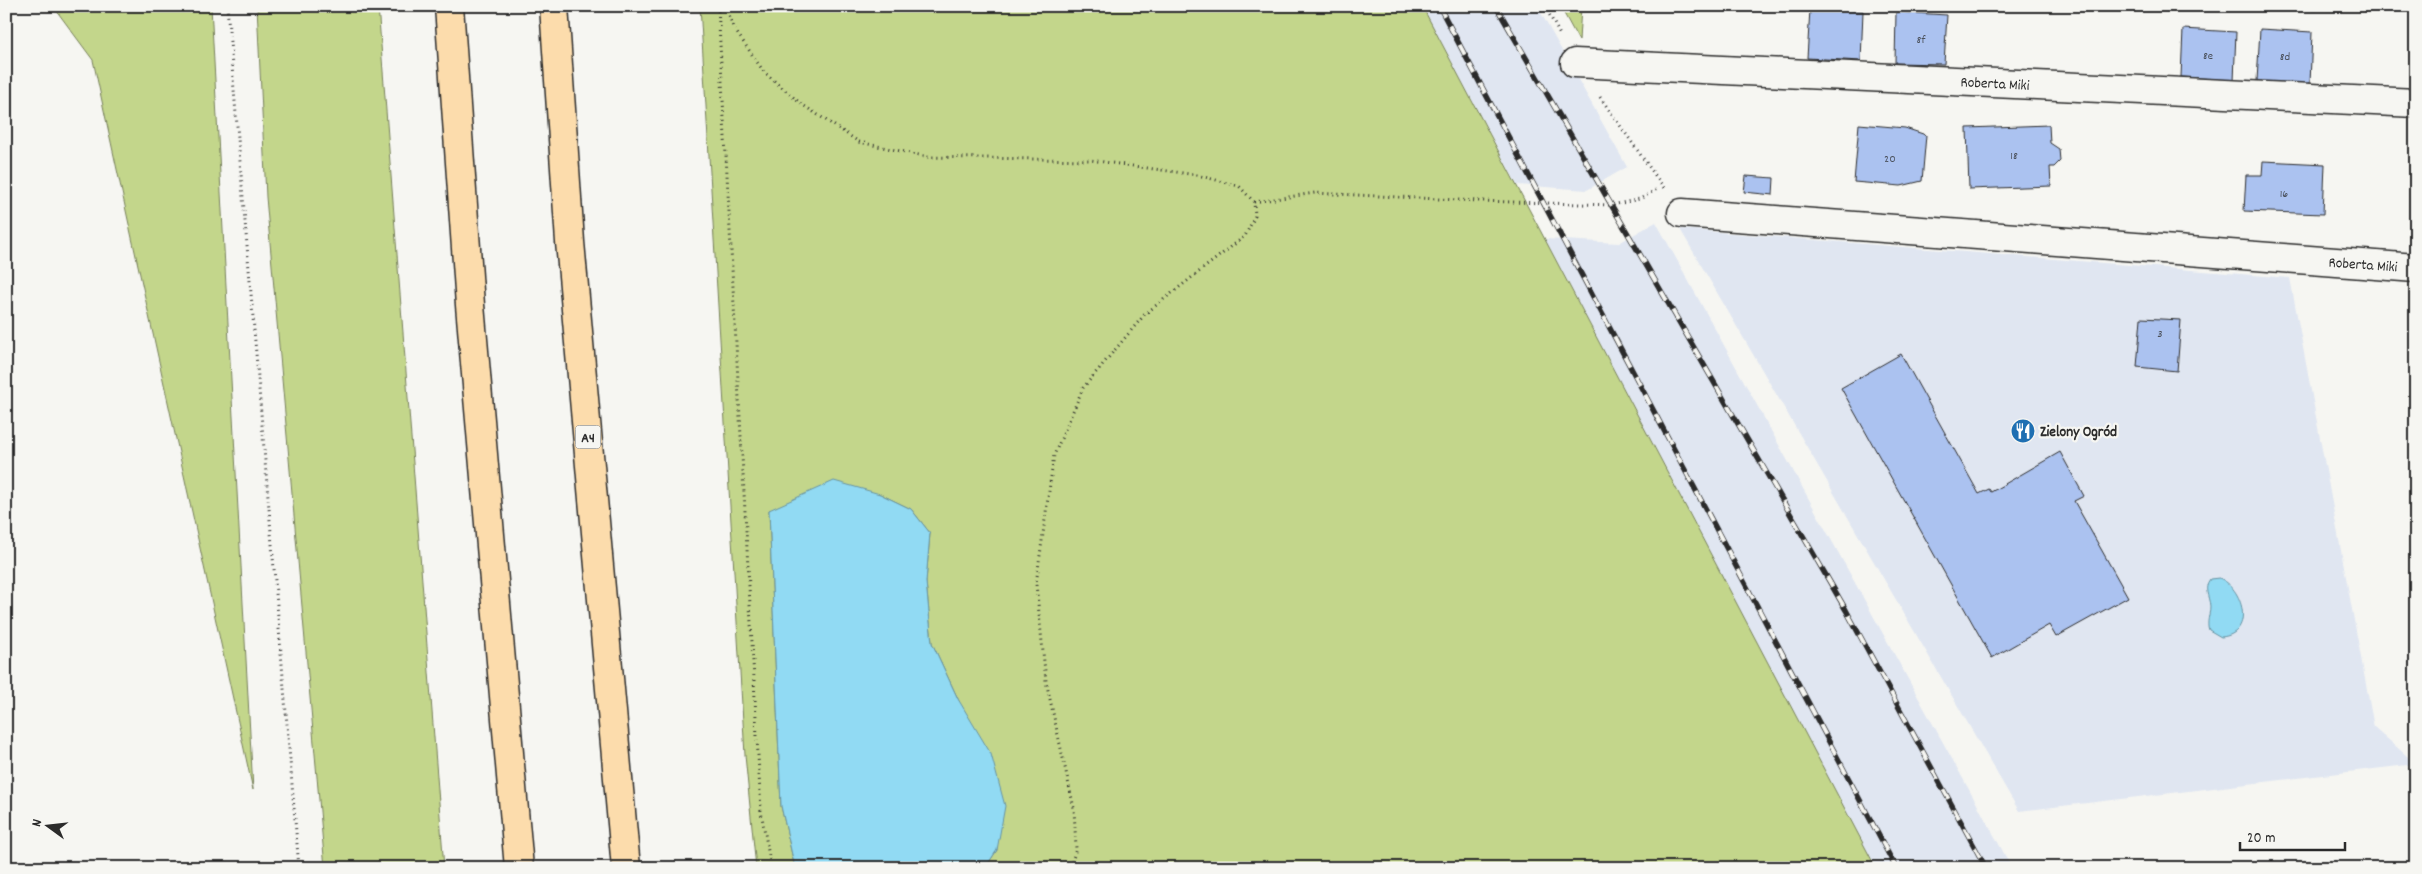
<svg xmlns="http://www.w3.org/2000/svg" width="2422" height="874" font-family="Dekko,sans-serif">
	<rect width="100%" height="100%" fill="#f6f6f2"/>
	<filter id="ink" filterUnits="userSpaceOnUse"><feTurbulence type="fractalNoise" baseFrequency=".02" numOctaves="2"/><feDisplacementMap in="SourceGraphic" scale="10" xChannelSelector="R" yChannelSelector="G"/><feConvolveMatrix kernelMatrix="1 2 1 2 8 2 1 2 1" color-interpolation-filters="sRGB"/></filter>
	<g filter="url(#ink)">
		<path fill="#e0e6f1" d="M1422 6H1537L1627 167 1587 190 1517 185Z
			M1656 222 1983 815 2012 868H1876L1545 239 1619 243Z
			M1680 229 2290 278 2374 727 2416 764 2019 811Z"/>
		<path fill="#c3d68b" stroke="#77805b" d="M53 6H211L253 790 93 60Z
			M257 6H378L444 868H325L266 197Z
			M700 6H1422L1876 868H985L997 850 958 699 932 643 926 582 930 533 911 509 880 494 769 510 781 806 795 868H756L745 755Z
			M1560 6H1581L1579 41Z"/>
		<path fill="#91daf3" stroke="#6894a3" d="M834 481 880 494 911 509 930 533 926 582 932 643 958 699 991 754 1005 806 997 850 985 868H795L781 806 769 510Z
			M2219 578C2243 587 2256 634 2221 637L2209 630C2206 622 2210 615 2210 606 2209 596 2203 588 2210 579Z"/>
		<path fill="#abc2f0" stroke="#2b2b2b" d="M1797 6H1825V9L1863 11 1861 61 1807 58 1810 9Z
			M2311 6H2332V10L2311 9Z
			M1896 12 1947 15 1944 64 1895 63Z
			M2183 29 2236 32 2234 80 2181 77Z
			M2260 29 2312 32 2310 84 2257 81Z
			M1859 124 1905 128 1926 135 1922 181 1901 186 1854 182Z
			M2049 125 2050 143 2059 149 2060 161 2054 167H2050L2051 186 1969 189 1967 128Z
			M2263 161 2325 164 2323 214 2244 211 2246 175H2262Z
			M1746 176 1774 178 1773 195 1744 192Z
			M2141 318 2181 320 2177 371 2137 367Z
			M1901 354 1979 494 1989 489 1991 492 2060 452 2084 496 2074 501 2128 597 2056 637 2049 625 1992 658 1841 388Z"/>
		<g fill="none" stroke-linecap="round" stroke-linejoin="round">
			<defs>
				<path id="minor" d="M1575 63 2416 103
					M1682 213 2416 268"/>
				<path id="motorway" d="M449 6 470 305 519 868
					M554 6 570 242 626 868"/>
			</defs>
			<use href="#minor" stroke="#2b2b2b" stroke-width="31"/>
			<use href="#motorway" stroke="#2b2b2b" stroke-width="31"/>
			<path stroke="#2b2b2b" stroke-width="3" stroke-dasharray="1 4" stroke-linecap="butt" d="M227 6 299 868
				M718 6 761 811 771 868
				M726 6 733 27 764 72 800 103 859 142 928 157 1090 160 1197 175 1239 186 1254 202 1255 216 1245 236 1145 314 1083 388 1054 455 1036 584 1046 681 1074 808 1076 849 1070 868
				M1545 6 1560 35
				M1600 97 1664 188
				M1254 202 1315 193 1480 201 1612 205 1640 199 1659 188"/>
			<use href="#minor" stroke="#f6f6f2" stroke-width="28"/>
			<use href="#motorway" stroke="#fcdcac" stroke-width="28"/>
			<defs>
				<path id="rail" d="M1439 6 1896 868
					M1496 6 1846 610 1986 868"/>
			</defs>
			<use href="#rail" stroke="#2b2b2b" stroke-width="5.5"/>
			<use href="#rail" stroke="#f6f6f2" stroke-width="4" stroke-dasharray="11" stroke-linecap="butt"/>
		</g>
	</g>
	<defs>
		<symbol id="restaurant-disc" viewBox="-11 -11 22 22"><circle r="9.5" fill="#1f6fb2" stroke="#f6f6f2"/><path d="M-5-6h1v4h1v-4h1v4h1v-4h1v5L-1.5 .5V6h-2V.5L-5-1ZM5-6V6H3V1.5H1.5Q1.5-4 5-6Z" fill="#fff"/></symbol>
	</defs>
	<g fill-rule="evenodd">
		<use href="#restaurant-disc" x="2009" y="417" width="28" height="28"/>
	</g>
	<g text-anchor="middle" stroke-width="4.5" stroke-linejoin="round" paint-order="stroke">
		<g font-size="12" fill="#4b515c">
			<text x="1921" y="43">8f</text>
			<text x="2208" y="59">8e</text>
			<text x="2285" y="60">8d</text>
			<text x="2014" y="159">18</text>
			<text x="1890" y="162">20</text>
			<text x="2284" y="197">16</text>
			<text x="2160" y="337">3</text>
		</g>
		<rect fill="#f6f6f2" stroke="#686867" stroke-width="1" x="575.5" y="425.5" width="25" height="23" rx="4"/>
		<g font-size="14" font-weight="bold" fill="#2b2b2b">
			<text x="588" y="442">A4</text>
		</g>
		<g font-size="15" fill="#2b2b2b" stroke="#f6f6f2">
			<text transform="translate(1995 83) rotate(3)" y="5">Roberta Miki</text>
			<text transform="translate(2363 264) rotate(4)" y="5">Roberta Miki</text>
		</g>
		<g font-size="15" font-weight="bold" fill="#2b2b2b" stroke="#f6f6f2" text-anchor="start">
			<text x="2040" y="436">Zielony Ogród</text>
		</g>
	</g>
	<rect width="2422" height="874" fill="none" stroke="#f6f6f2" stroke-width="25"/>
	<rect x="12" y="12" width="2397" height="849" fill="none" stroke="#2b2b2b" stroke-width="2" filter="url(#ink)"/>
	<g transform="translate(48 826) rotate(285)" stroke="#f6f6f2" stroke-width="4" paint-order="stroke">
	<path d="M0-4L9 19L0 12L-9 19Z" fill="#2b2b2b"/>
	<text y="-8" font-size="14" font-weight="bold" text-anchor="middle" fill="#2b2b2b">N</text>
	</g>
	<path d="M2240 842v8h105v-8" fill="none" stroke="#2b2b2b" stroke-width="2.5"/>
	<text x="2247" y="842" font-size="15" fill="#2b2b2b" stroke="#f6f6f2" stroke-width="4" paint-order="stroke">20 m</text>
</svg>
